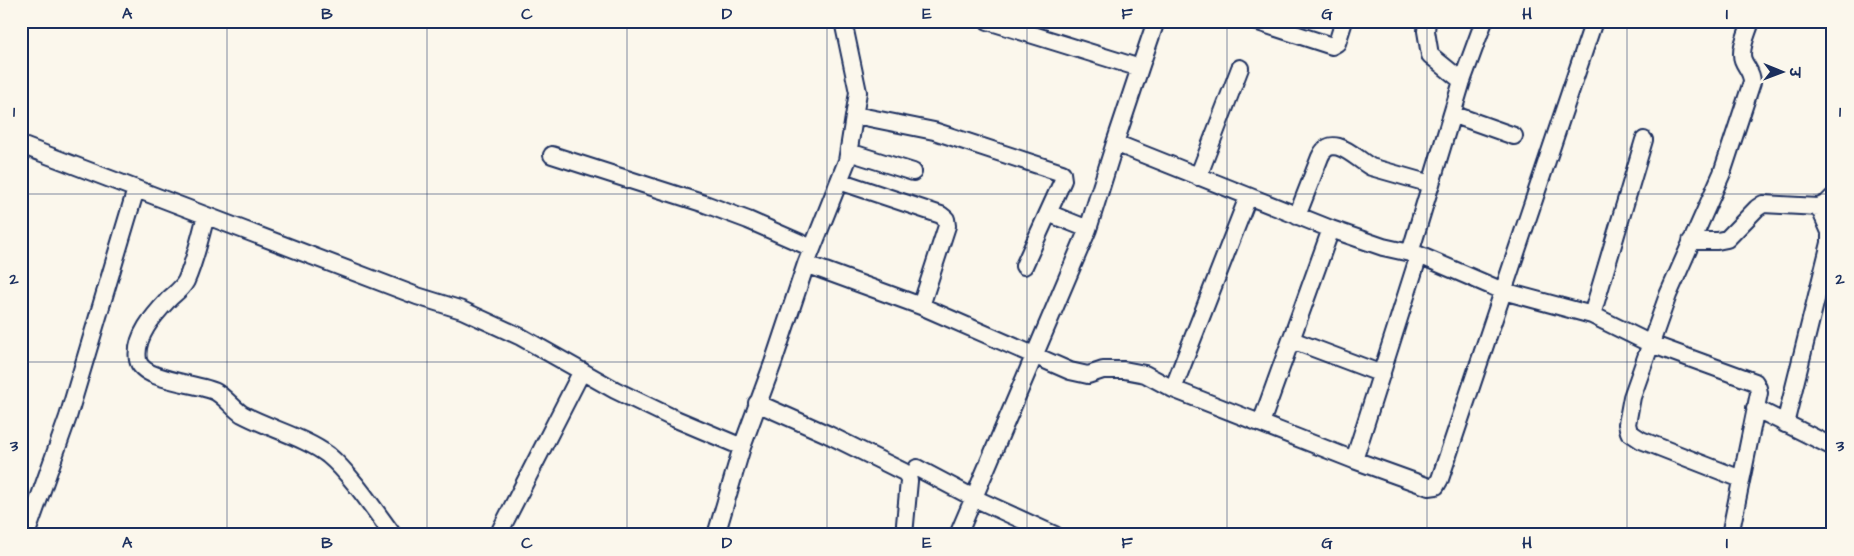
<svg xmlns="http://www.w3.org/2000/svg" width="1854" height="556" font-family="'Architects Daughter','Playpen Sans Deva',sans-serif">
	<rect width="100%" height="100%" fill="#fbf7ec"/>
	<filter id="ink" filterUnits="userSpaceOnUse"><feTurbulence type="fractalNoise" baseFrequency=".02" numOctaves="2"/><feDisplacementMap in="SourceGraphic" scale="10" xChannelSelector="R" yChannelSelector="G"/><feConvolveMatrix kernelMatrix="1 2 1 2 8 2 1 2 1" color-interpolation-filters="sRGB"/></filter>
	<g filter="url(#ink)">
		<g fill="none" stroke-linecap="round" stroke-linejoin="round">
			<defs>
				<path id="minor" d="M988 21 1140 68 1115 143 1331 229 1383 247 1419 255 1503 291 1592 315 1651 344 1755 382 1758 388 1759 393 1730 535
					M1255 21 1332 46 1337 43 1344 21
					M1427 21 1426 31 1430 55 1462 81
					M1140 68 1156 21
					M1452 114 1514 136
					M855 115 934 131 1062 173 1063 180 1048 213 1088 229 1115 143
					M21 145 417 296 462 310 521 337 615 390 671 417 742 447
					M849 152 913 172
					M552 155 705 204 748 220 812 248
					M1198 177 1240 68
					M839 181 941 215 946 219 947 226 921 306
					M1248 197 1173 389 1354 460 1429 487 1436 486 1440 479 1594 21
					M206 216C200 237 195 261 186 281 181 290 175 293 168 300 154 315 134 337 138 360 142 381 199 383 216 392 226 398 233 408 242 414 268 428 306 438 328 455 350 473 376 512 393 535
					M1297 216 1320 157C1332 131 1356 159 1371 167L1431 184
					M1691 241H1717L1727 239 1757 208 1763 204 1819 207 1827 203 1833 197
					M1410 253 1462 81 1484 21
					M806 264 921 306 1070 371 1088 375 1103 370H1124L1145 374 1173 389
					M1024 266 1048 213
					M1592 315 1644 140
					M1292 340 1382 374
					M757 403 827 434 904 472 908 476 909 481 904 535
					M1755 408 1833 447
					M1261 423 1331 229
					M1785 424 1830 243V232L1819 207
					M1354 460 1419 255
					M917 468 974 498 1055 535
					M1741 479 1641 440 1629 432 1627 424 1632 397 1668 295 1722 173 1752 82C1752 72 1746 68 1743 60 1739 49 1748 32 1751 21
					M26 535 68 417 136 189
					M498 535 582 371
					M716 535 742 447 773 363 806 264 847 161 858 92 843 21
					M958 535 1088 229"/>
			</defs>
			<use href="#minor" stroke="#1b2f5e" stroke-width="20"/>
			<use href="#minor" stroke="#fbf7ec" stroke-width="16"/>
		</g>
	</g>
	<path fill="none" stroke="#1b2f5e" stroke-width="1" stroke-opacity="0.55" d="M227 21V535M427 21V535M627 21V535M827 21V535M1027 21V535M1227 21V535M1427 21V535M1627 21V535M21 194H1833M21 362H1833"/>
	<rect width="1854" height="556" fill="none" stroke="#fbf7ec" stroke-width="55"/>
	<g transform="translate(1782 72) rotate(91)" stroke="#fbf7ec" stroke-width="4" paint-order="stroke">
	<path d="M0-4L9 19L0 12L-9 19Z" fill="#1b2f5e"/>
	<text y="-8" font-size="14" font-weight="bold" text-anchor="middle" fill="#1b2f5e">उ</text>
	</g>
	<rect x="28" y="28" width="1798" height="500" fill="none" stroke="#1b2f5e" stroke-width="2"/>
	<g font-size="16" text-anchor="middle" font-weight="bold" fill="#1b2f5e">
		<text x="127" y="19">A</text>
		<text x="327" y="19">B</text>
		<text x="527" y="19">C</text>
		<text x="727" y="19">D</text>
		<text x="927" y="19">E</text>
		<text x="1127" y="19">F</text>
		<text x="1327" y="19">G</text>
		<text x="1527" y="19">H</text>
		<text x="1727" y="19">I</text>
		<text x="14" y="117">1</text>
		<text x="1840" y="117">1</text>
		<text x="14" y="284">2</text>
		<text x="1840" y="284">2</text>
		<text x="14" y="451">3</text>
		<text x="1840" y="451">3</text>
		<text x="127" y="548">A</text>
		<text x="327" y="548">B</text>
		<text x="527" y="548">C</text>
		<text x="727" y="548">D</text>
		<text x="927" y="548">E</text>
		<text x="1127" y="548">F</text>
		<text x="1327" y="548">G</text>
		<text x="1527" y="548">H</text>
		<text x="1727" y="548">I</text>
	</g>
</svg>
